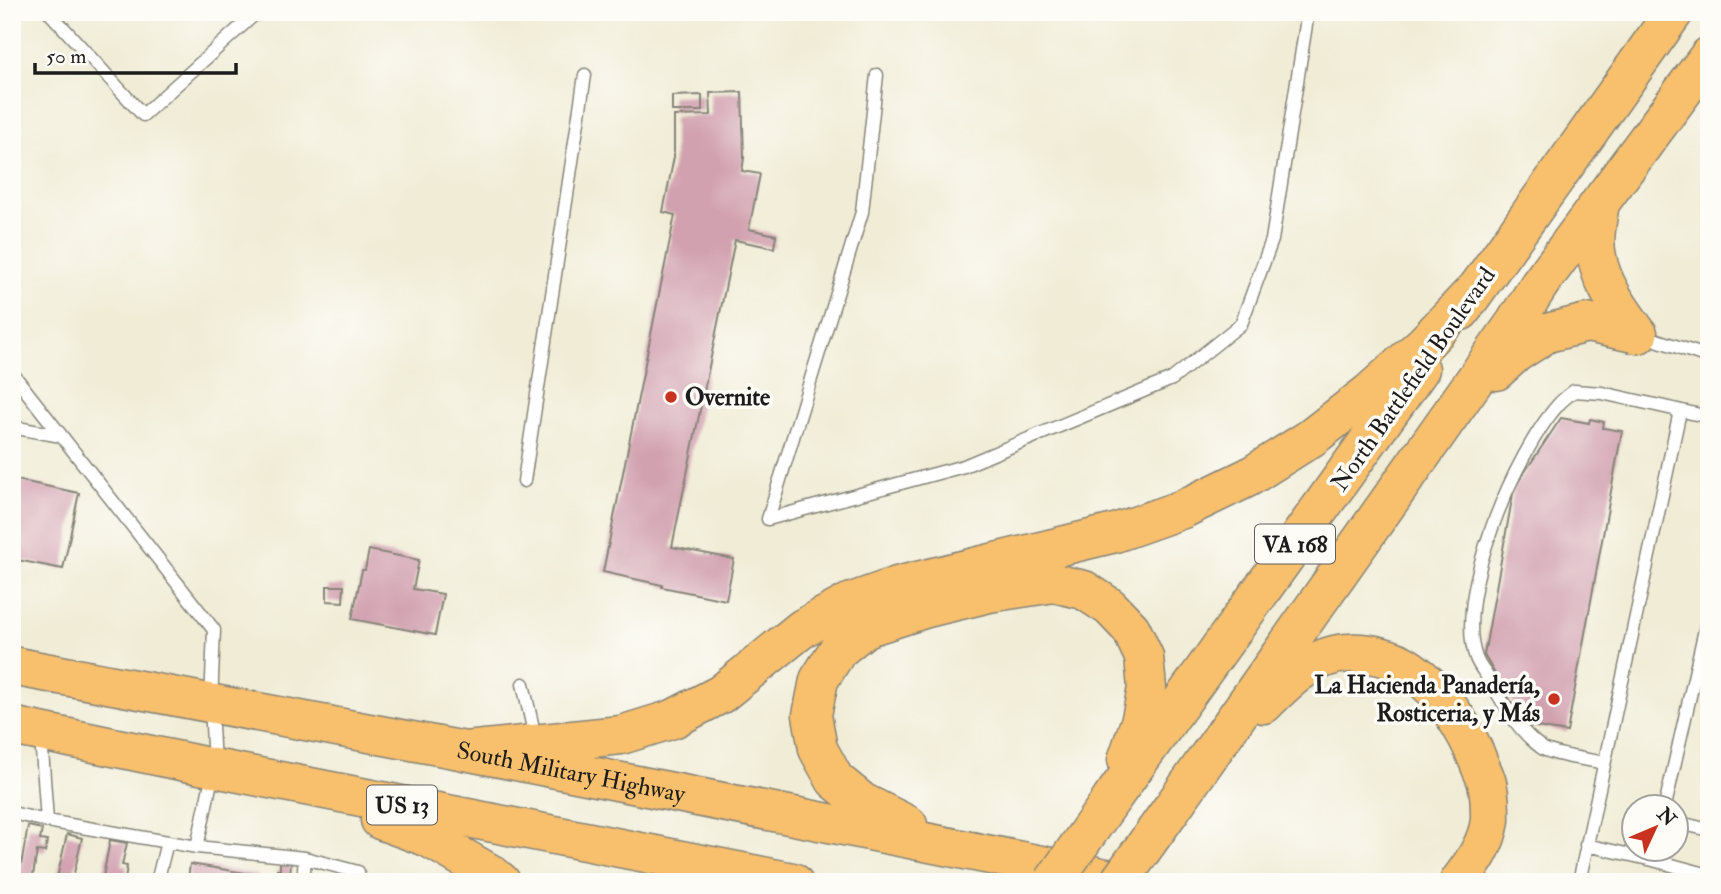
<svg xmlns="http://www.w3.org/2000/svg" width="1721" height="894" font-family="'IM FELL Double Pica',serif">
	<rect width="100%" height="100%" fill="#fdfcf7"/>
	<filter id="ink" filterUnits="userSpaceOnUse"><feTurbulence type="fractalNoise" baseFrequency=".0143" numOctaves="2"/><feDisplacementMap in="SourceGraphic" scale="14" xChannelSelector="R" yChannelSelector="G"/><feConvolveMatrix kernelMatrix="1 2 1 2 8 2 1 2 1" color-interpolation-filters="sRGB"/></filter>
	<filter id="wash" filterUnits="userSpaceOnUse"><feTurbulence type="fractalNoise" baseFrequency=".00686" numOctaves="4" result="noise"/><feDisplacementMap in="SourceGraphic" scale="28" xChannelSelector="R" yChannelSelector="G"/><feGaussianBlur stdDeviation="1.57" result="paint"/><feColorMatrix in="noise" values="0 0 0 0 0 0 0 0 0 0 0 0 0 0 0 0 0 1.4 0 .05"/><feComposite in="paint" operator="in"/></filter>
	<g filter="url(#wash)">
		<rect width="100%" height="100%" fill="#f0ecd6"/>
		<g id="blocks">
			<path fill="#d2a1b0" d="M742 92 744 158 742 171 760 174 749 229 776 235 774 248 735 240 672 547 734 559 726 600 662 587V585L603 572 675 215 663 212 674 157V116L711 115 710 93Z
				M702 95V111H672V96Z
				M1561 418 1589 423 1590 419 1604 422 1603 428 1622 431 1567 732 1525 725 1484 655 1514 488Z
				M12 479 79 493 63 569 12 559Z
				M369 550 419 560 413 589 443 594 435 635 352 619 362 570H365Z
				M327 586H344L343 602 327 601Z
				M28 826 42 829 40 840 47 841 45 852 37 851 32 882H18Z
				M67 834 82 838 72 882H56Z
				M110 840 127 843 122 865 127 866 125 880 120 879 119 882H102Z
				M280 861H291L290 882H276L277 870H280Z
				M190 864 258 875 256 882H203L188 879Z"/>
		</g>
	</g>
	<g filter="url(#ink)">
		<use href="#blocks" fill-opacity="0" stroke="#868479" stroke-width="2"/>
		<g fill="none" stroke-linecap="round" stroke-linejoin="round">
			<defs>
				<path id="lane" d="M49 12 143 115 257 12
					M1641 335 1709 357
					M12 373 214 630 211 703 214 768 197 847
					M12 427 61 436
					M524 481 585 75
					M768 519 964 466 1172 379 1241 324 1272 240 1308 12
					M768 519 862 212 877 75
					M523 684 536 741
					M41 736 47 821
					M1604 763C1590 760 1552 755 1542 748 1517 730 1506 707 1490 681 1486 674 1479 666 1476 658 1453 596 1516 452 1558 405 1563 399 1569 395 1574 391L1602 393 1709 417
					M1665 806 1709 612
					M12 813 47 821 197 847 305 858 358 872 359 882
					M1676 822 1709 830
					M1586 845 1653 860 1709 875
					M157 882 167 842
					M303 882 305 858
					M1579 882 1680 411"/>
				<g id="primary">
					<path d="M1600 203C1597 221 1593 240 1597 257 1602 286 1621 310 1638 334"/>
					<path d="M1461 311 1674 12"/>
					<path d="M1496 371 1516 353 1547 333 1587 323 1638 334"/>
					<path id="s1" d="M12 666 465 751 1127 882"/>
					<path d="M1264 704C1287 681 1314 654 1349 653 1369 652 1393 657 1410 669 1443 692 1467 730 1481 768 1484 774 1487 781 1488 788 1490 797 1490 811 1490 820 1487 844 1473 863 1459 882"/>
					<path d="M12 726 214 768 793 882"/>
					<path d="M465 751 621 735 673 719 721 694 803 628 849 603 897 586 1115 533 1183 509 1249 477 1311 438 1369 393 1424 344 1475 290"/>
					<path d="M1113 797 1420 369"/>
					<path d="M1172 808 1515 323 1539 285 1709 56"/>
					<path d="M380 820 429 838 491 874 501 882"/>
					<path d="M908 825 862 802 835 780 818 749 812 715 819 680 838 650 865 628 927 608 989 593 1054 583 1084 590 1110 607 1131 629 1144 657 1147 688 1141 719 1127 760"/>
				</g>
			</defs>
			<use href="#lane" stroke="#868479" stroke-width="15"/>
			<use href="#primary" stroke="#868479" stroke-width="41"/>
			<use href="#lane" stroke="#fff" stroke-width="12"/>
			<use href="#primary" stroke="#f8bf6c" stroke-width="38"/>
			<defs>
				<path id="primary-bridge" d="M1053 882 1113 797
					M1119 882 1172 808"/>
			</defs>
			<use href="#primary-bridge" stroke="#868479" stroke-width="41" stroke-linecap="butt"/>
			<use href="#primary-bridge" stroke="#f8bf6c" stroke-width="38"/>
		</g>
	</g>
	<g fill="#c8321e" stroke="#fdfcf7" stroke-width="2.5">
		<circle cx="671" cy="397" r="7"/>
		<circle cx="1554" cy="699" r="7"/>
	</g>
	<g text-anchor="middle" stroke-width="7" stroke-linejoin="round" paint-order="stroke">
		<g fill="#fdfcf7" stroke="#605f5e" stroke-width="2">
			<rect x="1255" y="524.5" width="80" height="39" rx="5"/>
			<rect x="367" y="785.5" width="70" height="39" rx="5"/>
		</g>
		<g font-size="23" font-weight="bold" fill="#1c1c1c">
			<text x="1295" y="552">VA 168</text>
			<text x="402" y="813">US 13</text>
		</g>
		<g font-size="24" fill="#1c1c1c" stroke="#fdfcf7">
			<text transform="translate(1413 379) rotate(-55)" y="8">North Battlefield Boulevard</text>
			<text dy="8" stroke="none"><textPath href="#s1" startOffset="569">South Military Highway</textPath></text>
		</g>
		<g font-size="24" font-weight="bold" fill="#1c1c1c" stroke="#fdfcf7" text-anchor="start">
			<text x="685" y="405">Overnite</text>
			<text x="1540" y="693" text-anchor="end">La Hacienda Panadería,<tspan x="1540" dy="28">Rosticeria, y Más</tspan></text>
		</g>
	</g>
	<rect width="1721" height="894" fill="none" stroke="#fdfcf7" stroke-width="42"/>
	<g transform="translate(1655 828) rotate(46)"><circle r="33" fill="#fdfcf7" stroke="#a3a29f" stroke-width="2"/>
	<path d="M0-5L12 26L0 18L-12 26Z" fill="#c8321e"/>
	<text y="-10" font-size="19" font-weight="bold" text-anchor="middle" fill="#1c1c1c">N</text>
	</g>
	<path d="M35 63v10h201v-10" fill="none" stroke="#1c1c1c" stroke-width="3.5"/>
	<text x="46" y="63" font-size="21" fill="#1c1c1c" stroke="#fdfcf7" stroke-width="5" paint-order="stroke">50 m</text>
</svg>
